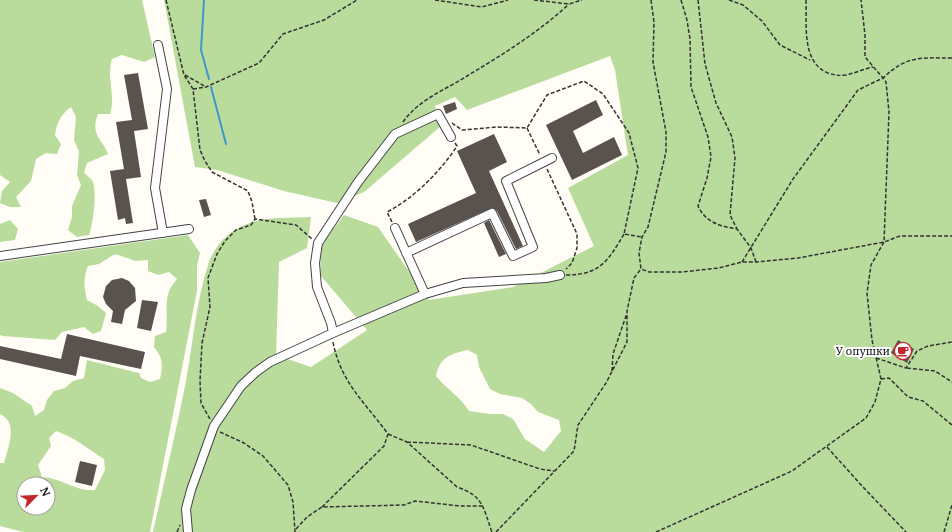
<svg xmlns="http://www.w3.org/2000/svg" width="952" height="532" font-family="'Noto Serif',serif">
	<rect width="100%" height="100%" fill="#fffdf5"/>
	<path fill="#b9dc9c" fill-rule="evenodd" d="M0 0H142L155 57 144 62 122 55 112 59C106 78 116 95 110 114H98C90 135 101 137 108 154L87 163 84 173C87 176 91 178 93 182 97 193 93 225 89 235L77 237 68 230 72 217V206L81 185 77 175 79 152 74 140 76 117 71 107C60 115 57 123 55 135L61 144 57 154 46 153 36 159 31 181 16 197 21 207H10L0 203 2 191 10 182 0 175Z
		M164 0H952V532H153C164 482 176 432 186 381 193 342 196 301 209 262 213 252 219 242 228 235 255 214 279 219 311 217L307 248 279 262 276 355 311 367 367 330 321 276 320 247 344 215 378 227 429 300 513 287 594 246 568 188 628 155 615 70 610 56 467 110 455 97 435 106 441 126 364 192 337 203 284 191 217 170 195 167ZM468 350 477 355 479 367 490 389 500 394 522 398 531 404 538 412 559 420 561 431 544 452 525 439 513 419 503 414H491L469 411C460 396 446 389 436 376 440 357 450 354 468 350Z
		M10 220 18 229 15 240 0 242V224Z
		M188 235 200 253 197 265V291L150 532H23L0 526V463H4C8 447 19 423 0 414V388L13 393 32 406 35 416 44 410 47 400 54 391 65 388 73 381 84 378 87 360 139 373 141 378 150 382 160 379C163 365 163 358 154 347L155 336 166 332C169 311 161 296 177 279L169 272 158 275 148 271V260L136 261 115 254 99 264 88 266C83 278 84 287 87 300L98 306 106 313 101 331 93 334 84 327 62 332 55 340 3 336 0 335V262ZM56 431C74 437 88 449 104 459L105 470 95 490C76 492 62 478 42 477L38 465 51 446 49 438ZM24 484H48V508H24Z"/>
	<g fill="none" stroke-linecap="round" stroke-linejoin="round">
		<path stroke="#3f96cf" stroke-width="2" d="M204 0 201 50 209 79
			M211 87 226 144"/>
	</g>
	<path fill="#5a524d" d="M138 73 148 129 134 131 141 177 126 179 133 223 126 224 125 218 118 220 110 171 124 169 116 122 132 120 124 75Z
		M596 100 603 115 573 131 583 153 614 137 622 155 572 180 546 125Z
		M455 102 457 109 446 114 443 106Z
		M494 134 507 162 489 171 523 246 516 249 497 211 492 208 416 242 408 224 476 193 457 151Z
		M206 199 211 215 204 217 199 200Z
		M489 220 506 254 499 257 484 223Z
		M122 278 129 281 135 288 136 301 125 310 122 324 111 322 113 311 106 304 103 297 106 286 112 280Z
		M142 300 158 302 151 331 137 328Z
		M67 334 145 352 141 369 80 356 76 376 0 359V346L61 359Z
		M898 340 914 349 907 363 891 353Z
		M80 461 97 465 92 486 75 482Z"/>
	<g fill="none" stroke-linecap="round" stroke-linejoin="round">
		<defs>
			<path id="minor" d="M158 45 167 89 155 188 163 233
				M406 253 492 213 513 256 533 247 506 181 552 158
				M0 256 189 229
				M425 294 463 283 546 278 560 275
				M333 333 331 323 317 287 315 263 318 243 358 182 395 134 438 114 451 137
				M188 532 186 509 191 490 214 426 241 386 256 372 270 362 333 333 425 294 395 228"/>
		</defs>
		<use href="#minor" stroke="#444" stroke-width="10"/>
		<path stroke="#333" stroke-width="1.5" stroke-dasharray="4 2" stroke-linecap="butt" d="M166 0 184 75 193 89 200 150 205 161 212 172 248 191 252 202 255 219
			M435 0 482 7 508 0
			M534 0 569 4 582 0
			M651 0 654 22 653 62 666 132V152L648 227 642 237 639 253 641 269 649 272H682L719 268 742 262H756L798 258 884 242 900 236H952
			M681 0 687 20 690 39 691 87 708 137 711 157 707 178 698 206C706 223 720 226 737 229L751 248 756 262
			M698 0 705 64 716 103 732 137 735 158 730 215 737 229
			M729 0 743 5 762 21 780 45 810 60
			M806 0C807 24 801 62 828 73 834 75 839 76 846 75 855 73 864 69 873 67
			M185 75 206 87
			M193 89 206 87 259 63 283 34 324 20 357 0
			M403 122C418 100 445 90 467 76 502 55 539 32 569 4
			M452 123 462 130 497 127 527 128 547 95 584 81 603 94 629 133 638 168 624 234 642 237
			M527 128 540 155
			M547 169 577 234V248L572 263 566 269
			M392 222 387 212C414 198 440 172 457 146L455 143
			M742 262 793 179 858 90 883 78 865 57V35L861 0
			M566 275C600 275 608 261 624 234
			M876 358 906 368 917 351 928 346 952 342
			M907 368 935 371 952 382
			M612 371 613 354 627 313
			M881 379 889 378 908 397 923 401 952 425
			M210 419 201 403 200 381 202 343 210 307 208 278 217 254 225 241 236 230 251 225 255 219 296 225 312 239
			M220 432 244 443 263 456 288 485 293 502 295 532
			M388 434 407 442 457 487C484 496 483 508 492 532
			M407 442 471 445 540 469 554 471
			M827 447 863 487 906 532
			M322 507 384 446 388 434C364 401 341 383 333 342
			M296 529 307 517 322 507 404 505 415 501 460 506H483
			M177 532 180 525
			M496 532 574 451 578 425 606 383 627 342V311L634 278 641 269
			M656 532 792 471 866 418 875 402 881 379 872 340 867 293 871 265 884 242 889 112 886 82 883 78C907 55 921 58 952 58
			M944 532 952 505"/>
		<use href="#minor" stroke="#fff" stroke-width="8"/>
	</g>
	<defs>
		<symbol id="cafe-ring" viewBox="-11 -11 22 22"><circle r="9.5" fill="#fff" stroke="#c4262e" stroke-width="1.5"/><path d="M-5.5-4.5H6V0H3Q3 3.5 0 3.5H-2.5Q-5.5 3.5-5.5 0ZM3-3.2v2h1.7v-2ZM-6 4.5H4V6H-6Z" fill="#c4262e"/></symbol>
	</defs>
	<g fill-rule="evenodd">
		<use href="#cafe-ring" x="893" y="341" width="20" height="20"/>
	</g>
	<g text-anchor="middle" stroke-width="4" stroke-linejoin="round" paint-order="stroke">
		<g font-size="11" fill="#111" stroke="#fff" text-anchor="end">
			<text x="890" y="355">У опушки</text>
		</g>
	</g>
	<g transform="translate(36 496) rotate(66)"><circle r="19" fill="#ffffff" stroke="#a0a0a0"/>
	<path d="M0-3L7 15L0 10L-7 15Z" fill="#c4262e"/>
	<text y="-6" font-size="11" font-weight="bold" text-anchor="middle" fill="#111111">N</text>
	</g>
</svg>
